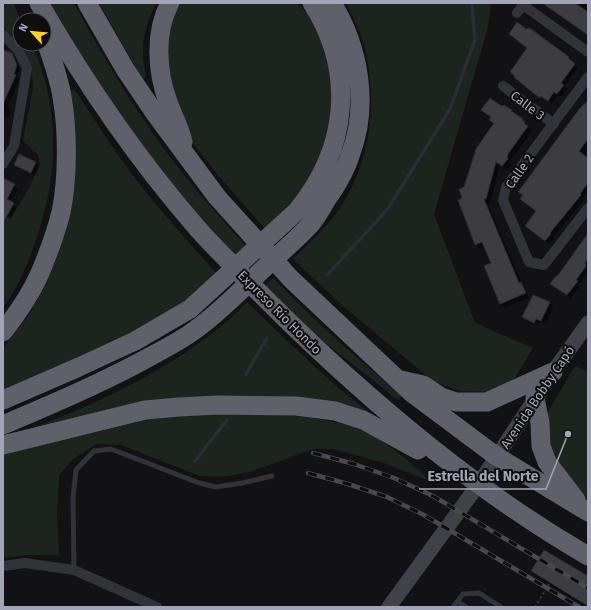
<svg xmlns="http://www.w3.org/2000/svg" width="591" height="610" font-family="'Fira Sans',sans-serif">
	<rect width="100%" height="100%" fill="#121214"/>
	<path fill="#1c241e" d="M3 3H13L21 20H20V44H32C60 107 59 173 37 237 28 264 19 285 3 308V219L12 216 28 190 40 164 38 155 23 140 33 88 32 74 22 51 3 27Z
		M46 3H74C106 63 142 122 184 175 204 200 225 223 246 246L235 256 188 204 149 159Z
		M99 3H157C148 17 143 35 143 51 142 59 145 68 146 76L144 79 141 77Z
		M181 3H297L308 14 318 33 326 57 332 83 330 123 318 164 296 198 265 229 218 175 194 145 181 123 168 81V36L172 20Z
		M346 3H491L488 27 434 214 475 323 533 348 513 381 491 392 460 391 434 382 343 306 293 259C311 241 332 223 345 200 366 163 374 123 370 81 369 68 367 54 363 42 359 28 352 16 346 3Z
		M69 90H75C96 122 117 155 141 186 165 216 191 245 217 274L192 297 150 325 3 396V348L29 315 44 288 54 264 65 234 71 206 75 182V152Z
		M273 278C314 319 356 360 403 395L398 400 315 335 263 287Z
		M247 302C290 344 332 385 380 421L301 403 33 428C99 403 164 372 220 327 229 320 238 311 247 302Z
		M575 366 588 372V500L576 491 550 452 546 415Z
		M209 414C251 414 292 412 333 422 340 423 348 424 354 427 383 438 409 460 430 481L381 462 333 449H313L250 472 223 477 200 476 121 445 96 444 72 460 59 475 57 516 59 555H26L3 558V454L122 421 169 416Z"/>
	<path fill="#0007" d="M544 3H588V35Z
		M530 30 569 58 578 68 564 87 567 89 561 97 558 95 552 104 544 99 543 100 519 80 528 48 510 34Z
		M3 51 11 54 15 58 20 69 17 77 19 79 8 107 12 110 7 119 3 117Z
		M588 100V191L583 198 584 200 553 237 554 238 549 244 530 229 537 211 519 192Z
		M499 106 511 111 522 120 532 131 512 158 510 163 511 164 507 170 500 165 490 203 488 204 522 284 525 288 529 298 505 308 501 304 492 264 485 247 480 249 476 244 465 187 495 124 490 120Z
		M35 163 39 167 35 175 19 168 15 165Z
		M3 180 14 185 18 189 10 202 17 207 11 218 4 215 3 217Z
		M588 238V272L579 284 581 285 571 298 551 284Z
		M549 303 553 307 545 324 540 322 538 324 526 318V320L523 317Z
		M532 571 588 578V607L539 579Z"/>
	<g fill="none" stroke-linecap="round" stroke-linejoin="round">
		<path stroke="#272e38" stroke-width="3.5" d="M327 275 387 210 450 109 475 40 472 3
			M246 374 267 338
			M195 461 227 420"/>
	</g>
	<path fill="#3c3c41" stroke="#2c2c30" d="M542 3H575L588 12V35Z
		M517 22 526 29 528 28 531 29 569 57 568 58 575 64 561 83 564 85 557 94 554 92 548 101 540 96V98L532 92 514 77 515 76 510 72 527 48 509 34Z
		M3 50 12 53 17 65 14 74 16 75 3 104Z
		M490 98 500 105 503 106 504 105 512 110 511 111 523 119 522 120 525 122 524 123 528 126 508 154 507 158 508 159 502 166 496 162 486 199H484L519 283 521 282 526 293 500 304 484 266 491 263 482 242 475 245 458 200 462 198 459 189 464 187 476 149 494 123 489 120 491 117 481 110Z
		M588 101V139L579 151 588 158V183L580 194 581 195 550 233 551 234 545 241 525 226 536 211 520 199 523 195 518 192 580 108Z
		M19 154 36 162 31 173 14 165Z
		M3 178 15 184 7 199 14 203 3 223Z
		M588 233V258L585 263 586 266 576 280 578 281 567 295 550 284 556 276V277L559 274Z
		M533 295 550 302 541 321 536 319 534 323 522 317Z
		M544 550 588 576V606L531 571Z"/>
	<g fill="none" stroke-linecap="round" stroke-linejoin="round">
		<path stroke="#383940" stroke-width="2" stroke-dasharray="2 3" stroke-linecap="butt" d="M535 607 550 583"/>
		<path stroke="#323339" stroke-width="5" d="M74 570 73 498 76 470 94 451 111 449 199 483 216 487 242 483 272 476
			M457 602 466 607
			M453 607 463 594 479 593 501 607"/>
		<path stroke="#323339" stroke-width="10" d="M517 13 523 5 588 52
			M3 35 18 50 27 68 14 146 3 164
			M588 77 506 187 503 200 529 262 544 265 588 208
			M503 86 554 124
			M3 566 25 563 74 570 157 607"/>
		<path stroke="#404149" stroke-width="15" d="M389 607 478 485 553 372 588 323"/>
		<path stroke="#5e606a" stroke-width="19" d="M39 3C85 83 137 159 198 229 211 244 226 258 239 272 278 312 317 350 359 387 430 450 505 508 588 556
			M87 3 125 69 154 112 217 197 291 279 413 394 496 456 588 512
			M170 3C154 32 157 72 168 102 173 116 180 128 183 142
			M3 332C17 314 31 294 40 273 48 254 56 233 61 212 68 179 68 131 62 97 59 77 51 56 44 36
			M401 380 423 385 441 397 456 402H487L553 372
			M535 398 540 423 541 446 547 462 576 500
			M3 400 79 367 135 341 190 309 297 211C348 149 356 72 312 3
			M3 425C50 405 97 385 142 361 160 351 179 342 195 330 219 313 240 291 261 271 277 256 295 241 310 225 317 217 322 208 327 199 337 185 346 170 351 153 369 104 359 47 332 3
			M3 445 145 410 179 407 217 405 296 406 335 411 363 420 418 450"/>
		<defs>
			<path id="rail" d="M313 453 354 464 394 478 433 496 588 588
				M308 473 348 484 387 497 424 515 579 607"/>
		</defs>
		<use href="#rail" stroke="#474850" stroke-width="4.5"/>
		<use href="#rail" stroke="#0d0d0e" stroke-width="3" stroke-dasharray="9" stroke-linecap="butt"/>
	</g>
	<g text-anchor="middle" stroke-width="4" stroke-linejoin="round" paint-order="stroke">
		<g font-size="13" fill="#a2a5b5" stroke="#0d0d0e">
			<text transform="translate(528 105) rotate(37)" y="5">Calle 3</text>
			<text transform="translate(519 171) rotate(-55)" y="5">Calle 2</text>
			<text transform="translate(280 312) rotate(45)" y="5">Expreso Río Hondo</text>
			<text transform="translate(537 397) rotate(-56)" y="5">Avenida Bobby Capó</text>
		</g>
	</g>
	<path fill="none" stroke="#a2a5b5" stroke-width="1.5" d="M568 434L546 489H419"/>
	<circle fill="#a2a5b5" stroke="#0d0d0e" stroke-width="1.5" cx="568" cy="434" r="4"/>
	<g font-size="14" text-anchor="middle" font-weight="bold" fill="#a2a5b5" stroke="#0d0d0e" stroke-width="4" stroke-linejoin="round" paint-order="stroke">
		<text x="483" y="481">Estrella del Norte</text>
	</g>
	<rect width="591" height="610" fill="none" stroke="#a2a5b5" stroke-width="8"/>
	<g transform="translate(32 32) rotate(297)"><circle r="19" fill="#0d0d0e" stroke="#494a51"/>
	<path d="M0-3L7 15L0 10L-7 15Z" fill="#ffd31e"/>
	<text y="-6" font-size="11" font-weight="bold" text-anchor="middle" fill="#a2a5b5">N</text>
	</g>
</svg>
